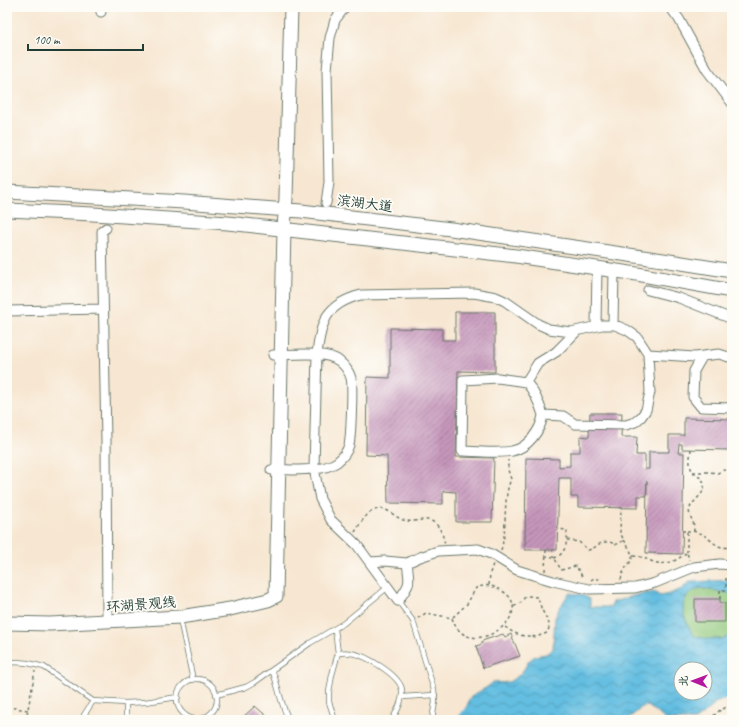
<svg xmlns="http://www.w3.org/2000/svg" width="739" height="727" font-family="Caveat,'LXGW WenKai TC',sans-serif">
	<defs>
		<pattern id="water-waves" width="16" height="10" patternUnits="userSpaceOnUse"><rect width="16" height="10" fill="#64bee1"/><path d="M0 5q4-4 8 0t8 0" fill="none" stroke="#529cb7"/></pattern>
		<pattern id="building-hatch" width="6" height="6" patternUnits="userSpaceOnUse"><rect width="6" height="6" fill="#c696bb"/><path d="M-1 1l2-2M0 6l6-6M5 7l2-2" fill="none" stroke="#a07c99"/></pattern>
	</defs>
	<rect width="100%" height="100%" fill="#fdfcf7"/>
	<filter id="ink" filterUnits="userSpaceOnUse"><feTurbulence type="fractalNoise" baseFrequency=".025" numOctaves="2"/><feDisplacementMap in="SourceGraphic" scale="8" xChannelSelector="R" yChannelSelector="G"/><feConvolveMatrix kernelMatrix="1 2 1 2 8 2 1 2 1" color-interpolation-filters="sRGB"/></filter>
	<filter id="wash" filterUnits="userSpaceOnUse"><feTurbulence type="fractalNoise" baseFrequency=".012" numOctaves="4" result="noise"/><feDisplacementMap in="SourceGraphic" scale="16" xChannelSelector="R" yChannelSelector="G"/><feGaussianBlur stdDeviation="0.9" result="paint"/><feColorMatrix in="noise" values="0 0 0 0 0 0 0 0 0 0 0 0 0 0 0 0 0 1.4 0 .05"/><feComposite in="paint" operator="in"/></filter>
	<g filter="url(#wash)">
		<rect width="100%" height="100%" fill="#f7e7d2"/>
		<path fill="#8fc77a" stroke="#578257" d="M699 588 729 593 732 596V634L723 639H707L694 636C687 625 677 607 688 595 691 592 695 590 699 588Z"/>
		<path fill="url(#water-waves)" stroke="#427e8a" fill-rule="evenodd" d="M732 580V596L729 593 699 588C696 590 691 592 688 595 677 607 687 625 694 636L707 639H723L732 634V697L714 703 712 707 695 720H666L648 706 642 707 627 720H459C459 714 461 713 465 709 468 706 468 701 471 697 478 691 487 689 493 682L498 683 509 682 521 674 529 661 535 656 546 654 553 649 555 618 559 609 569 593 580 594 590 599V607H611L613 602 640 594 654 592 660 596 669 594 682 589 689 582ZM681 669H705V693H681Z"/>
		<g id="blocks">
			<path fill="url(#building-hatch)" d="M455 312H495V372L458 371 456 457 494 458 492 522H456V492L443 491V504L388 503 387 456 366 455 367 377 390 378V328L442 329V340H455Z
				M590 413H622L621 437H637L636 455H645V469H649V452H669V435H684V418L732 419V450L682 449V444H679L678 453H684L682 554 646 553 647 481 646 496H638V508L578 507V497H571V478H559L557 550H525L526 458 559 459V467L570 466V452H580V436L589 437Z
				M695 599H720V603H725V622H695Z
				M503 634 505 637 511 634 520 656 483 668 476 646 482 644V641Z
				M255 706 271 720H240Z"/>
		</g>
	</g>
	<g filter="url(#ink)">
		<use href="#blocks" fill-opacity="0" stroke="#6b786b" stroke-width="1"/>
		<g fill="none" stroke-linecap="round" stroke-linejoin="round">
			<defs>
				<path id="lane" d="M398 601 413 621 434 690 435 702 432 720
					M180 619 193 680
					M338 653C342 653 346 652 350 653 364 654 400 675 402 690 403 701 397 711 392 720
					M7 663 16 662 28 663 44 667 93 701 126 703 145 702 178 697
					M272 670C279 686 280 704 289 720
					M177 699a20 20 0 1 1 40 0a20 20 0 1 1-40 0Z
					M216 695 246 687 255 682 310 643 344 623 388 587
					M402 697 435 695
					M126 703V720
					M7 718 10 720
					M84 720V715L93 701
					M335 720 329 702V692L332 675 338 653 335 629"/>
				<path id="street" d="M100 7 101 12
					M670 7 679 19 707 70 732 103
					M326 203 329 182 327 70 330 38 335 20 345 7
					M106 228 102 231 106 440 107 622
					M648 290 679 298 732 319
					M7 311 103 309
					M613 325 614 271
					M596 326 597 268
					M577 331 556 352 538 363 526 382 498 378 463 380 462 451C477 451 499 454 512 451 528 448 541 430 543 415L563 416 575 424 626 425 635 422 641 417 646 410 650 392 648 354 637 337 627 330 615 325H602L571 332 549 329 538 324 505 301 496 297 474 293 361 295C326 304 321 321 317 354L314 468 320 499 331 520 357 545 398 601C411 583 410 584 407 563L420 557 438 551 478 549 491 554 517 570 553 581 589 589 635 588 655 583 694 567 720 564 732 565
					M648 354 695 357 719 354 732 358
					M702 357 694 371 693 397 701 407 732 408
					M526 382C535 392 539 402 543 415
					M271 470C289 469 321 473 337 462 342 458 347 452 349 445 351 437 353 385 351 378 349 371 344 365 339 361 326 350 290 355 273 355
					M370 562 385 561 407 563"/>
				<path id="secondary" d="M7 192 184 202 301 211 451 229 663 260 732 271
					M7 210 93 214 228 223 516 256 637 274 732 291
					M7 623 50 624 180 617 230 609 268 600 276 596 284 229 286 198 291 7"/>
			</defs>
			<use href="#lane" stroke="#6b786b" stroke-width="6"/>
			<use href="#street" stroke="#6b786b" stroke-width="11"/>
			<use href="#secondary" stroke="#6b786b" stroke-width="15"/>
			<path stroke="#6b786b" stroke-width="1.5" stroke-dasharray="3 3" stroke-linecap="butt" d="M691 449C690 457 688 467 694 473 698 477 703 478 704 484 706 494 693 500 690 508 688 514 691 517 693 522 694 525 694 529 694 531
				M693 472H708L718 473C723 469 727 469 732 474L730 478 732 480
				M682 531H687V552
				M687 531C691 531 696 531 700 533 712 538 717 552 732 546
				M355 532C362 521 371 503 388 511 394 514 399 520 407 521 412 522 417 520 422 520 437 518 442 531 445 544
				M567 540 579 542 588 550C595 549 599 542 606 542 616 541 612 549 624 540L620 533 621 507
				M501 550C508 527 502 501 511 479L508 470V460
				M545 556 554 557 561 570 576 566 583 578
				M633 556C640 556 644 558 651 561 665 567 677 561 687 552L689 560
				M554 558C567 554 567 541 567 530L558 529
				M545 571 546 550
				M591 580 594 578 602 580
				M621 580C625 557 642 567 624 540
				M489 585 490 573 493 564
				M720 599V590H726V578H732
				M418 618 426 613 452 618C467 666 541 613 502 591 492 585 486 584 476 588L467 604 452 618
				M505 627 514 633 524 636H531L536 637 547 633C552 624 547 620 543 612 540 607 540 601 537 597L528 596 524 598 522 602 513 607
				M7 707 28 710
				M26 720 35 671
				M709 720 719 711 732 704"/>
			<use href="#lane" stroke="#fff" stroke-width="4.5"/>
			<use href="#street" stroke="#fff" stroke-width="9"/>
			<use href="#secondary" stroke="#fff" stroke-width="13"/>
		</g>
	</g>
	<g text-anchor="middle" stroke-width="3.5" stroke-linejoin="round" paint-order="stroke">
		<g font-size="14" fill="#1f3d34" stroke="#fdfcf7">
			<text transform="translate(365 203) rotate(7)" y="5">滨湖大道</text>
			<text transform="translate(141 604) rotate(-4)" y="5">环湖景观线</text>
		</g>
	</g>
	<rect width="739" height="727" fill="none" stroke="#fdfcf7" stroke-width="24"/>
	<g transform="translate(693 681) rotate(271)"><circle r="19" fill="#fdfcf7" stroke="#a4b0a9"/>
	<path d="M0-3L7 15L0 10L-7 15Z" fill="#b5179e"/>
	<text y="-6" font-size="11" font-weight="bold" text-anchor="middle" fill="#1f3d34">北</text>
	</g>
	<path d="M28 44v6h115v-6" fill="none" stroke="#1f3d34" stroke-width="2"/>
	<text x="34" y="44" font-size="12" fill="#1f3d34" stroke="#fdfcf7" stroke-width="3" paint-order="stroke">100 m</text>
</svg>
